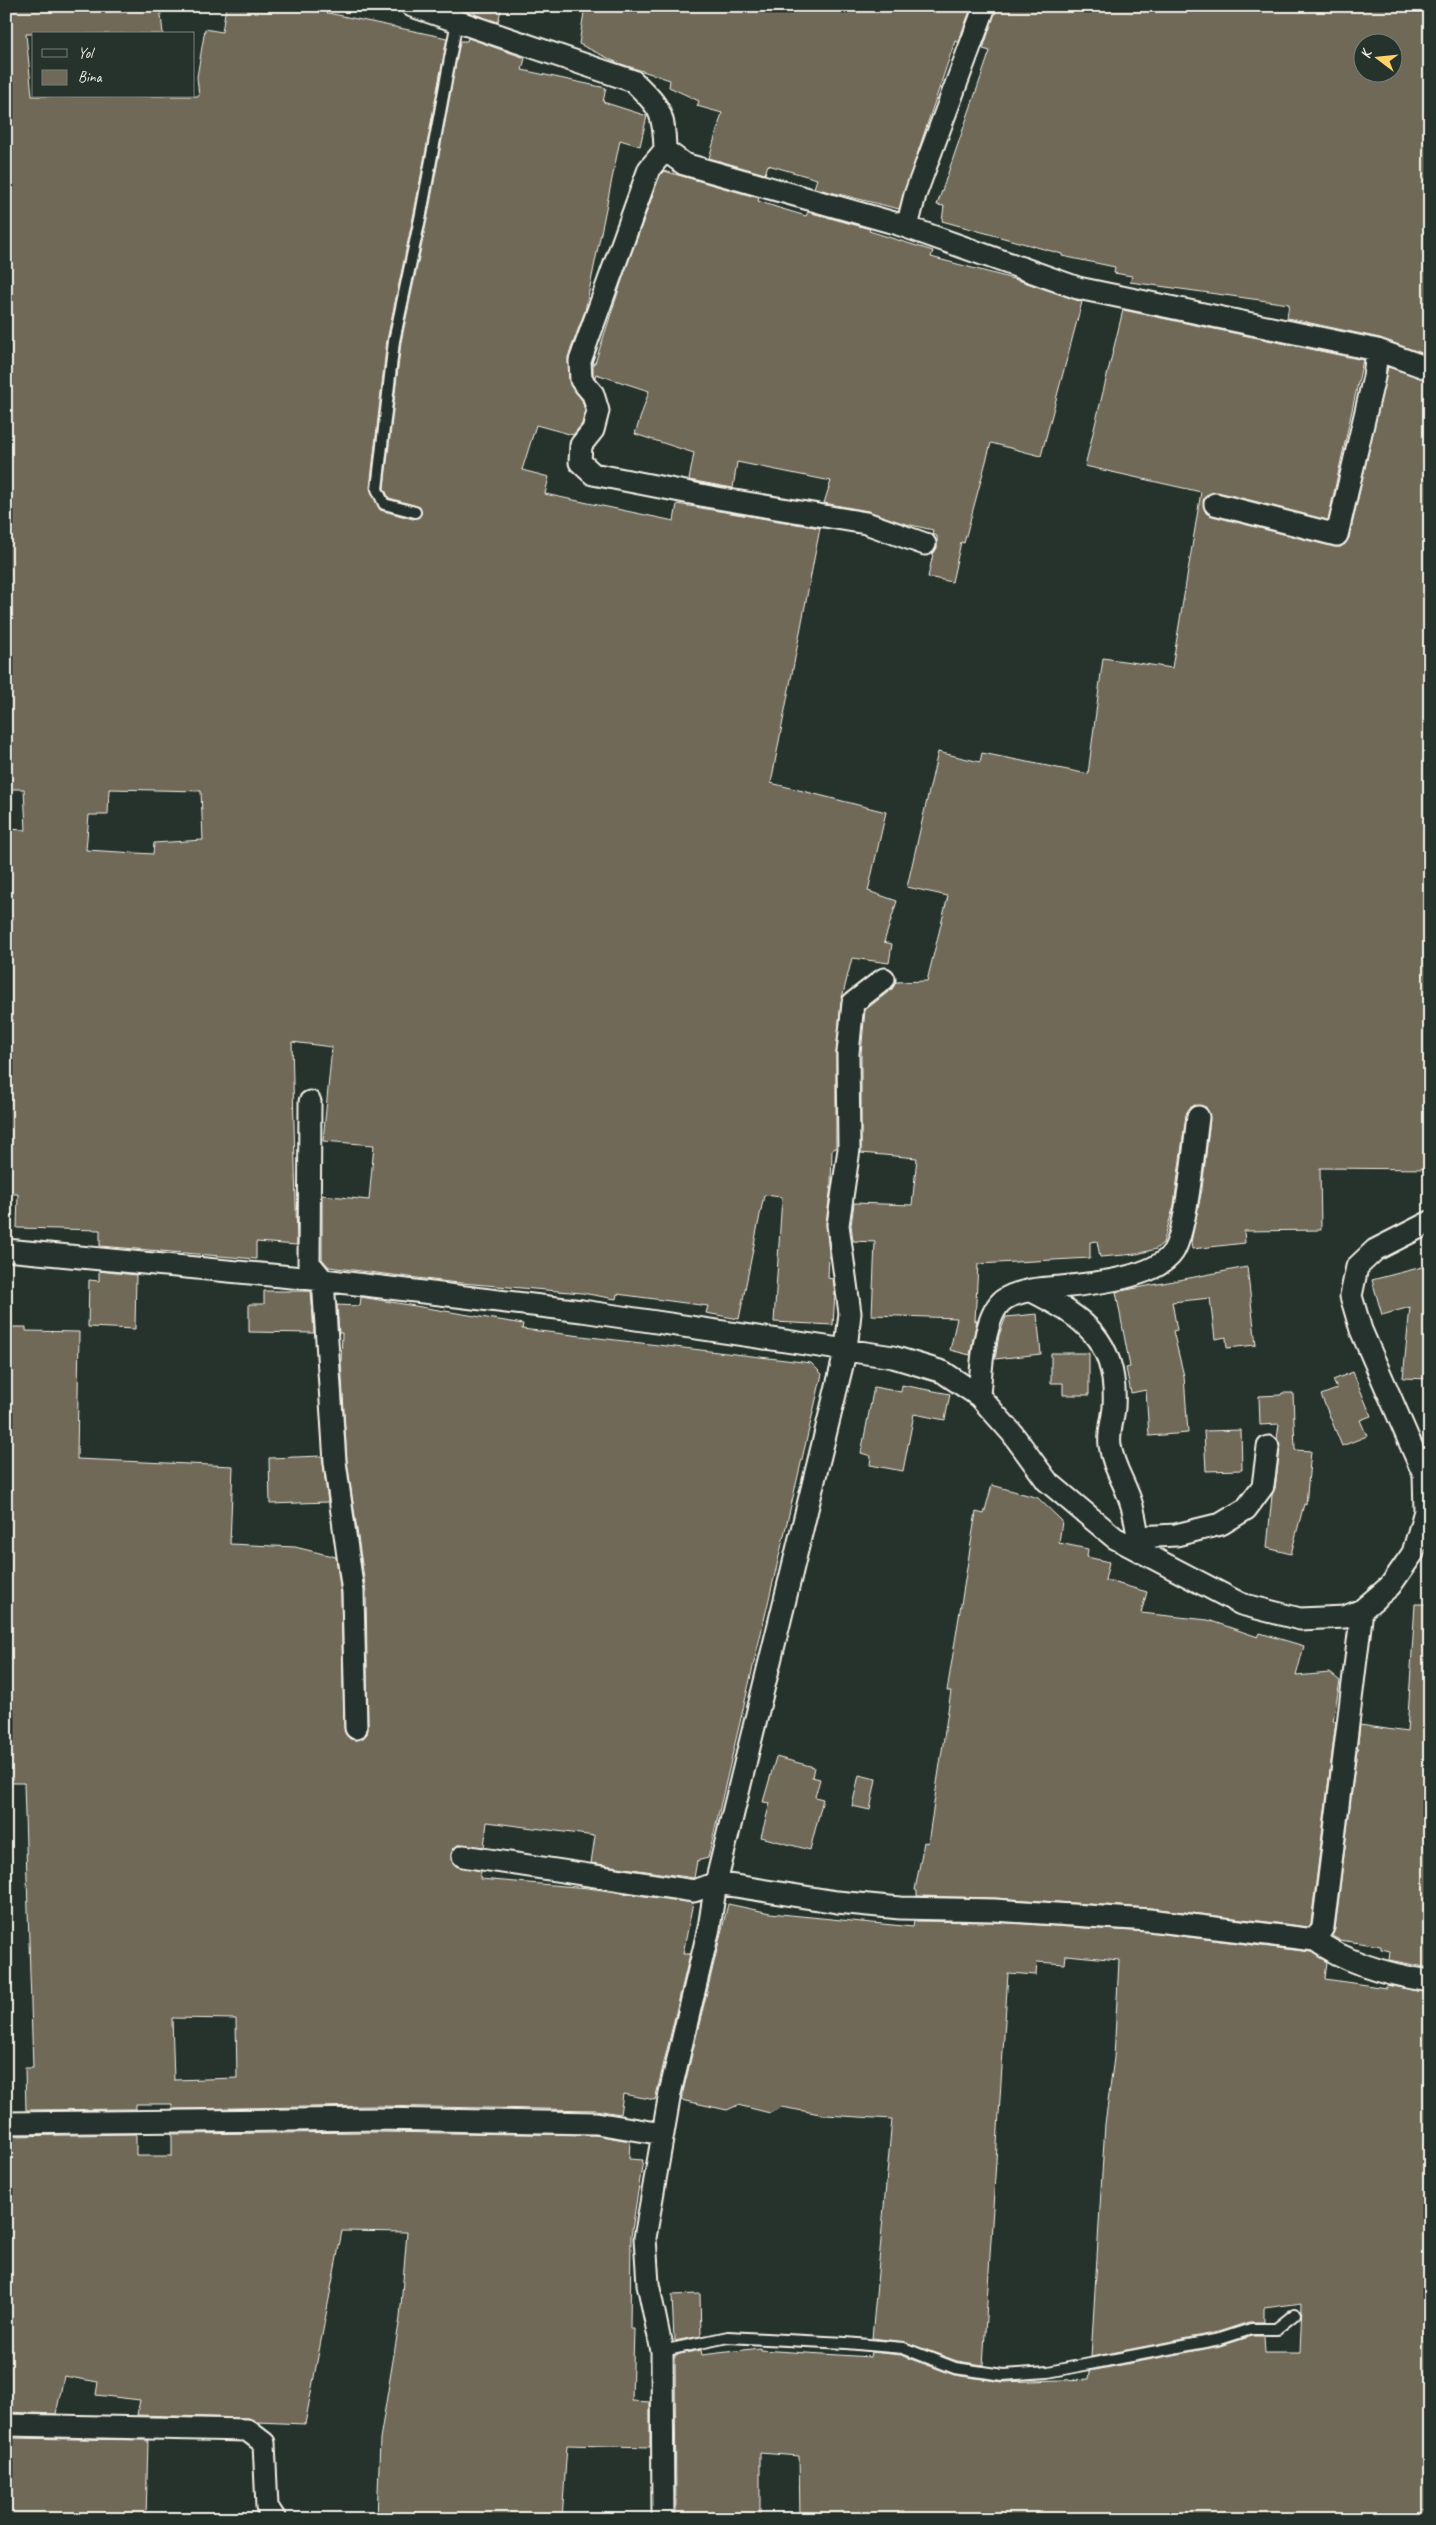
<svg xmlns="http://www.w3.org/2000/svg" width="1436" height="2525" font-family="Caveat,sans-serif">
	<rect width="100%" height="100%" fill="#26332d"/>
	<filter id="ink" filterUnits="userSpaceOnUse"><feTurbulence type="fractalNoise" baseFrequency=".02" numOctaves="2"/><feDisplacementMap in="SourceGraphic" scale="10" xChannelSelector="R" yChannelSelector="G"/><feConvolveMatrix kernelMatrix="1 2 1 2 8 2 1 2 1" color-interpolation-filters="sRGB"/></filter>
	<g filter="url(#ink)">
		<path fill="#706958" stroke="#f4f1e8" fill-rule="evenodd" d="M6 6H160L163 34H26L32 96H199L197 77 205 29 222 32 226 6H295L447 38 414 213 387 340 370 488 380 510 413 519 420 516V507L389 498 384 488 401 342 428 215 460 41H467L468 38 525 58 522 70 606 88 603 102 647 116 640 146 620 140 585 311 568 357 569 381 582 400 585 411 582 424 573 435 536 425 522 470 549 477 545 494 674 521 677 504 820 528 771 783 886 812 868 891 897 901 884 942 892 944 889 963 852 958 841 1002 836 1053V1148L832 1150 831 1186 826 1223 829 1253 828 1278 833 1279 835 1293 833 1325 774 1322 782 1197 764 1195 739 1319 706 1313 708 1306 617 1294 616 1299 582 1293 449 1282 329 1267 322 1259V1195L369 1200 374 1145 323 1141 332 1047 292 1042 297 1245 256 1242V1259L100 1246V1230L17 1228 18 1194H6V829L26 830 24 789H6ZM109 789 201 791 203 840 154 843 153 854 86 850 89 815H108Z
			M476 6H502L498 22 474 14Z
			M585 6H972L958 42 955 41 899 209 814 188 817 179 768 165 765 174 709 158 722 113 697 106 699 101 669 87 670 80 618 63 579 44Z
			M997 6H1430V356L1380 338 1287 318 1289 304 1130 282 1132 276 1114 273 1115 267 1062 256V254L942 221 944 206 937 205 990 51 983 49ZM1364 42H1394V72H1364Z
			M664 171 759 198 758 201 779 208 806 216 808 212 870 229 869 231 933 251 931 257 1021 281 1082 302 1041 456 991 443 964 543 961 542 952 582 928 577 933 554 937 548V536L932 534 933 530 902 523 868 511 824 503 831 481 737 462 733 488 689 480 694 453 635 434 649 391 596 374 595 377 593 375V363H595L624 274 660 175Z
			M1123 310 1363 360 1328 520 1218 492 1206 495 1203 501 1206 513 1212 516 1334 547H1341L1349 538 1388 367 1430 381V1169L1320 1168 1321 1230 1244 1231 1245 1243 1192 1249 1191 1242 1202 1189 1210 1119 1206 1107 1194 1105 1186 1115 1174 1205 1163 1243 1156 1249 1137 1254 1100 1257 1097 1241 1090 1242V1258L978 1264 975 1321 977 1320 970 1355 950 1350 957 1318 872 1315 875 1242 853 1241 851 1225 854 1203 912 1205 917 1158 861 1153V1054L865 1010 892 989 896 982 927 981 948 896 907 887 938 752 980 762 982 753 1088 774 1103 658 1172 668 1201 492 1085 466Z
			M1430 1265V1379L1403 1378 1410 1307 1382 1315 1372 1280Z
			M1247 1267 1256 1345 1227 1348 1226 1337 1215 1339 1210 1298 1172 1302 1177 1330 1173 1331 1184 1376 1188 1433 1149 1436 1146 1390 1131 1393 1126 1368 1130 1367 1116 1292Z
			M99 1271 136 1275 135 1329 88 1327 89 1280 99 1281Z
			M264 1291H311L314 1333 249 1332V1304H264Z
			M361 1297 523 1324 522 1329 811 1363 822 1374 708 1858 697 1861 694 1878 591 1863 595 1836 487 1822 484 1847 459 1844 451 1854V1860L456 1866 481 1871 480 1879 588 1888 693 1903 683 1954H690L655 2100 623 2094 620 2114 596 2110 375 2106 172 2109V2104H136V2109L26 2110 25 2068H33L24 1783H6V1327H26V1331L79 1332 77 1459 233 1466 230 1544 295 1547 336 1557 341 1593 344 1728 350 1739 357 1740 367 1734 368 1728 366 1592 347 1461 341 1361 342 1333H339L337 1305 360 1306ZM172 2018 236 2019 237 2078 174 2080Z
			M1037 1314 1041 1354 995 1359 999 1335 1006 1317Z
			M1051 1353H1089V1395H1063V1383H1051Z
			M1353 1372 1371 1416 1360 1420 1367 1436 1342 1446 1321 1395 1337 1389 1333 1380Z
			M902 1385 950 1394 945 1420 914 1414 903 1471 870 1465 871 1456 861 1453 874 1387 901 1392Z
			M1282 1393H1293L1295 1450 1311 1451 1306 1505 1304 1504 1291 1554 1267 1548 1272 1495 1275 1488 1280 1448 1277 1439 1279 1424 1260 1425 1259 1396 1281 1395Z
			M1241 1430 1242 1470 1206 1471 1204 1431Z
			M322 1456 328 1502 270 1504 269 1458Z
			M992 1485 1038 1498 1062 1521 1059 1543 1088 1549 1087 1557 1109 1562 1105 1580 1147 1592 1141 1613 1208 1620 1258 1637 1260 1633 1304 1646 1296 1676 1330 1673 1340 1681 1333 1721H1336L1311 1923 1309 1927 1150 1908 994 1898 917 1896V1891L915 1890 924 1842 928 1843 951 1691H947L976 1512 984 1514Z
			M1415 1604H1430V1968L1389 1960 1390 1951 1381 1949V1946L1339 1940 1332 1936 1335 1929 1360 1725 1407 1732Z
			M776 1757 814 1767 812 1777 820 1779 815 1797 823 1799 810 1850 761 1837 770 1803 763 1802Z
			M859 1775 876 1779 870 1810 852 1806Z
			M728 1904 770 1913 913 1927 914 1921 993 1922 1148 1932 1311 1952 1327 1962 1325 1979 1386 1988V1985L1430 1993V2519H800L799 2456 760 2453V2518L676 2519 675 2355 701 2350 702 2355 760 2348V2350L870 2357 871 2352 901 2355 954 2375 1003 2382 1089 2379 1090 2371 1221 2346 1252 2336H1264L1265 2353H1300L1302 2303 1264 2308V2322H1249L1218 2332 1091 2357 1105 2124 1114 2058 1119 1960 1066 1955 1065 1964 1037 1962 1036 1975 1008 1973 983 2365 957 2361 905 2342 872 2338 892 2119 826 2115 781 2107 770 2113 738 2105 727 2110 681 2100Z
			M375 2132 595 2135 630 2141 629 2159 643 2160 631 2236 630 2329H634L632 2401 650 2402V2447L567 2445 562 2519H377L380 2439 400 2318 407 2232 342 2231 305 2424 257 2422 247 2418 137 2415 140 2400 96 2395 98 2382 64 2376 56 2414 6 2412V2136L136 2134V2156H172V2134Z
			M700 2294 701 2336 674 2341 672 2295Z
			M6 2438 148 2440 146 2519H6Z"/>
		<g fill="none" stroke-linecap="round" stroke-linejoin="round">
			<defs>
				<path id="service" d="M415 512 384 504 377 489 394 341 421 214 457 21
					M662 2351 728 2337 846 2343 903 2348 955 2368 1003 2375 1048 2372 1220 2339 1251 2329H1276L1295 2314"/>
				<path id="minor" d="M412 6 633 81C660 107 664 112 665 150L684 164 898 224 1078 288 1377 350 1430 369
					M665 150 649 169 580 361 581 380 593 394 598 411 593 430 581 445 580 462 593 474 711 497 866 523 925 544
					M907 227 915 195 985 6
					M1215 504 1337 535 1374 377 1377 350
					M310 1102 309 1263 323 1280 335 1462 353 1592 356 1728
					M6 1250 323 1280 582 1311 893 1357 943 1372 979 1396 1012 1433 1047 1481 1115 1538 1241 1604 1300 1619 1345 1617 1362 1610 1390 1586 1413 1553 1425 1511 1424 1475 1361 1330 1351 1296 1357 1267 1375 1250 1430 1222
					M1030 1290C1084 1317 1118 1341 1114 1407 1113 1420 1108 1433 1110 1445 1113 1468 1126 1484 1132 1506 1136 1520 1138 1536 1140 1551
					M979 1396C981 1371 983 1318 1002 1301 1016 1290 1044 1288 1060 1287 1091 1284 1156 1278 1173 1252 1187 1230 1194 1147 1198 1117
					M1138 1537 1176 1535 1221 1524 1246 1509 1263 1486 1268 1447
					M463 1856 694 1891 716 1883 837 1902 900 1908 994 1910 1149 1920 1315 1940 1323 1927 1362 1610
					M1315 1940C1348 1964 1390 1975 1430 1981
					M6 2123 375 2119 596 2123 663 2134
					M6 2425 247 2430 264 2443 267 2507 275 2519
					M663 2519 662 2351 648 2284 645 2238 670 2093 709 1928 716 1883 846 1349 850 1313 838 1225 849 1149 848 1053 853 1003 884 979"/>
			</defs>
			<use href="#service" stroke="#f4f1e8" stroke-width="14"/>
			<use href="#minor" stroke="#f4f1e8" stroke-width="25"/>
			<use href="#service" stroke="#26332d" stroke-width="10"/>
			<use href="#minor" stroke="#26332d" stroke-width="21"/>
		</g>
	</g>
	<rect width="1436" height="2525" fill="none" stroke="#26332d" stroke-width="25"/>
	<rect x="12" y="12" width="1411" height="2500" fill="none" stroke="#f4f1e8" stroke-width="2" filter="url(#ink)"/>
	<rect x="32" y="32" width="162" height="65" fill="#26332d" stroke="#787f78"/>
	<rect x="42" y="49" width="25" height="8" fill="#26332d" stroke="#787f78"/>
	<text x="78" y="58" font-size="15" fill="#f4f1e8">Yol</text>
	<rect x="42" y="70" width="25" height="15" fill="#706958" stroke="#787f78"/>
	<text x="78" y="82" font-size="15" fill="#f4f1e8">Bina</text>
	<g transform="translate(1378 58) rotate(286)"><circle r="24" fill="#26332d" stroke="#787f78"/>
	<path d="M0-4L9 19L0 12L-9 19Z" fill="#ffd166"/>
	<text y="-8" font-size="14" font-weight="bold" text-anchor="middle" fill="#f4f1e8">K</text>
	</g>
</svg>
